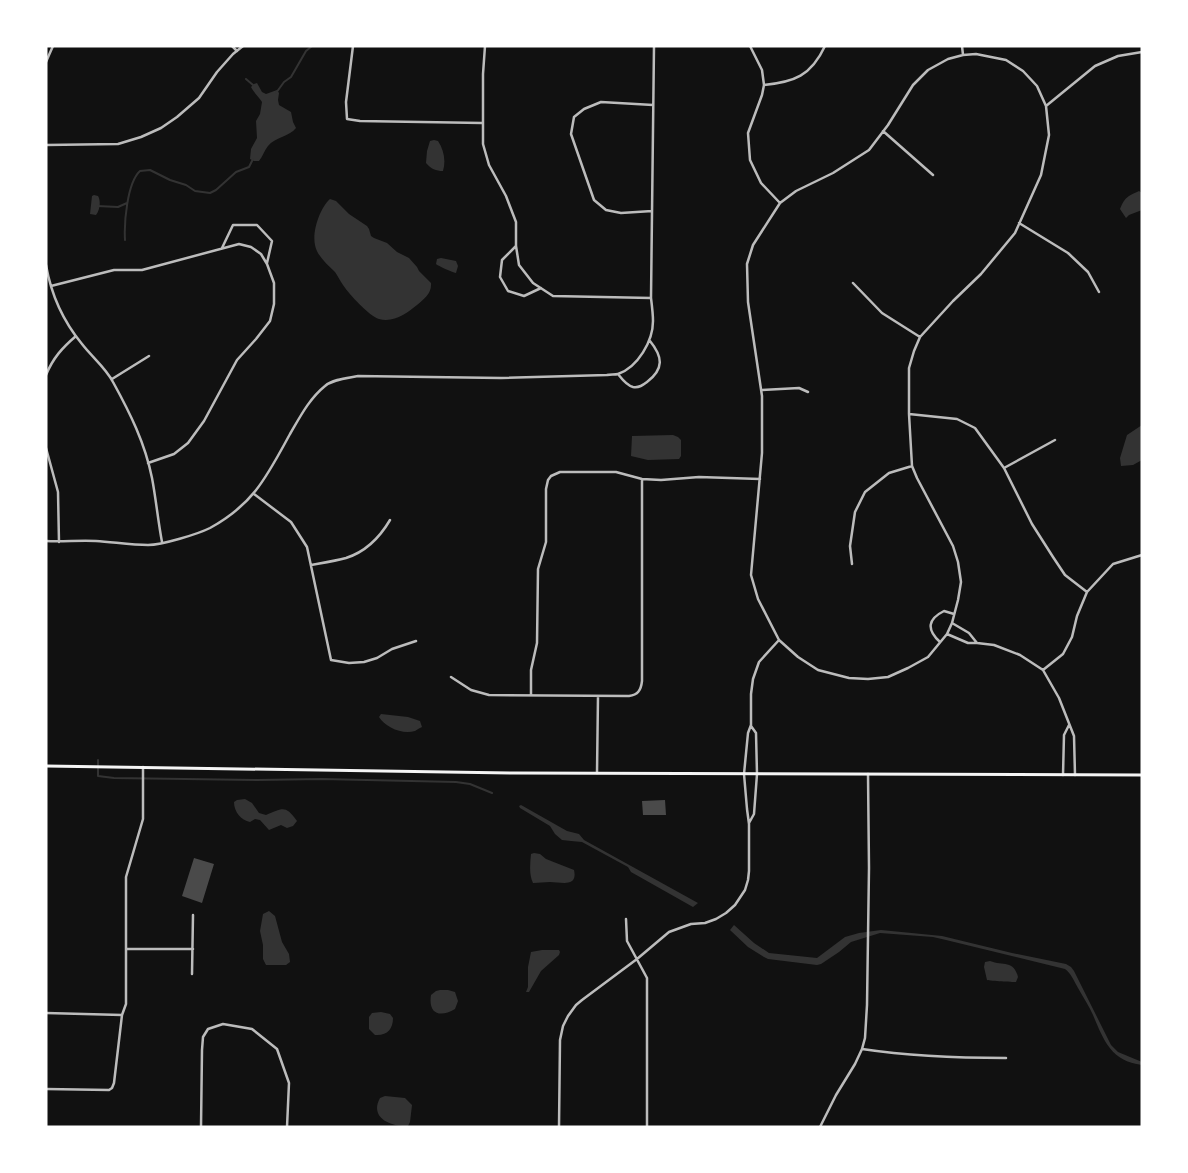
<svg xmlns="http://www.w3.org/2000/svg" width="1188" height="1173" font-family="'DM Sans',sans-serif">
	<rect width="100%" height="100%" fill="#111"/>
	<path fill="#333" d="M257 83 262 92 266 94 277 90 279 93 278 100 279 105 291 112 293 122 296 128C289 137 275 137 268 146 264 151 263 156 259 161H254L250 159 251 149 257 138 256 121 260 114 262 102C259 97 254 93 251 87L254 84Z
		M434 140 438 141C444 150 446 161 443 171 436 171 431 169 426 163L427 151 430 141Z
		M1139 191 1142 193V210L1129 215 1126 218 1120 209C1125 197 1128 196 1139 191Z
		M94 195 98 196C101 201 100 210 96 215L90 214 92 196Z
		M330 199 336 201 349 214 367 226 369 229 371 236 374 238 387 243 397 252 409 258 417 267 419 271 431 283C432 293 424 299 417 305 407 313 394 323 379 319 369 316 349 294 343 285 340 281 338 276 335 272 327 264 317 256 315 245 312 231 320 208 330 199Z
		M441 258 456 261 458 266 456 273C452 272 438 266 436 264L437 259Z
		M1142 425V460L1133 465 1121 466 1120 458 1127 435Z
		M673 435 678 437 681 440V456L679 459 648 460 631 456 632 436Z
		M381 714 408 717 420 721 422 727C419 728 417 730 415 731 402 735 385 727 379 717Z
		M245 799 252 803 259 813 266 815C282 809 285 804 297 821L293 826 287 828 281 825 269 830 260 820 255 819 250 822C241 820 234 812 234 802L237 800Z
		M521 805 567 831 579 834 584 840 698 903 693 907 631 872 628 867 582 842 571 841 562 840 555 834 550 826 520 808 519 806Z
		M534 853 540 854 546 859 574 870C578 888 561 882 550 882 544 882 539 883 533 883 529 875 530 864 531 854Z
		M269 911 275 916 282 942 289 954 290 962 286 965H266L263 959V945L260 931 263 914Z
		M734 925 754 943 769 953 817 958 845 937 859 933 881 930 942 936 1012 953 1066 964 1071 967 1074 971 1111 1045 1118 1052 1142 1062V1065C1111 1061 1104 1041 1093 1015 1089 1006 1083 997 1078 988 1074 981 1071 973 1065 969L946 940 933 937 880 933 851 942 839 952 821 964 817 965 768 959 764 957 748 947 730 930Z
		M542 950H559L560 952 559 955 541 971 529 992H526L528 987V967L531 952Z
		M990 961C1003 966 1014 960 1018 977L1016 982C1012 982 991 981 987 980L984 967 985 962Z
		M440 990H448L455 992 458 1001 455 1009C440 1018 428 1014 431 995L436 991Z
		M381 1012 390 1014 393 1018C393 1029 387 1036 375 1035L369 1029V1017L372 1013Z
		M385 1096 405 1098 412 1105 410 1122 408 1126C391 1127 369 1118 380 1098Z"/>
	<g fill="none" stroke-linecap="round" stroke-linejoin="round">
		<path stroke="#333" stroke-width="2" d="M246 79 253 85
			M276 93 284 82 291 77 306 51 312 46
			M97 206 118 207 127 203
			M125 240C124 223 127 183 140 171L150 170 170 180 186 185 195 191 210 193 216 190 236 172 249 167 253 159
			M98 760V776L114 778 257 780 322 779 456 782 470 784 492 793"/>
	</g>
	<path fill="#4a4a4a" d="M665 800 666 815H643L642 801Z
		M194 858 214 864 202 903 182 896Z"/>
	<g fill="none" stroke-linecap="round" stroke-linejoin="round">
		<path stroke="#bcbcbc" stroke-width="2.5" d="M232 46 237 51
			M353 46 346 102 347 119 360 121 482 123
			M485 46 483 74V144L489 165 506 196 516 222V246L519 265 533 283 553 296 651 298
			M750 46 762 70 764 85 762 95 748 133 750 160 761 183 780 203
			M962 46 963 55
			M976 54 1006 60 1023 71 1037 86 1046 106 1049 135 1041 175 1015 233 981 274 953 301 920 337 914 351 909 368V414L912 466 917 478 953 546 958 562 961 582 958 600 952 623 947 634 928 657 908 668 888 677 868 679 849 678 818 670 798 657 779 640 758 599 751 575 762 453V396L748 302 747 264 753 245 780 203 796 191 833 173 869 150 888 125 913 85 928 70 948 59 963 55Z
			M46 62 49 55 53 46
			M764 85C794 82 811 76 825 46
			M1046 106 1095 66 1118 56 1142 52
			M883 131 933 175
			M46 145 118 144 141 137 161 128 177 117 199 98 217 72 233 54 243 46
			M652 211 621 213 606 210 594 200 571 134 574 117 584 109 601 102 653 105
			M1019 223 1068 253 1088 272 1099 292
			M516 246 502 260 500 277 508 291 524 296 541 288
			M222 248 233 225H257L272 241 267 263
			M46 265C51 294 63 321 82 344 92 357 106 368 113 382 130 413 145 443 152 478 156 499 158 521 162 542
			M853 283 882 313 920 337
			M51 286 114 270H142L239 244 251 247 261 254 267 264 274 283V304L270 321 256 339 237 360 204 421 188 443 174 454 148 463
			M618 374C622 379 626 385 633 387 639 388 643 385 647 382 664 369 663 357 650 341
			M46 375C53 358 62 348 76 336
			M112 379 149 356
			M762 390 799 388 808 392
			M909 414 957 419 975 428 1004 468 1032 524 1053 557 1065 575 1087 592
			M46 448 58 492 59 542
			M1004 468 1055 440
			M254 494 291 522 307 547 331 660 349 663 364 662 377 658 392 649 416 641
			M46 541C63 542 79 540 96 541 113 542 131 545 148 545 162 545 198 534 210 528 254 504 267 476 290 434 300 417 309 399 325 386 333 379 348 378 358 376L501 378 607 375C610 374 615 375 618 374 638 367 653 341 653 321 653 314 652 306 651 298L654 46
			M852 564 850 546 855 512 865 492 889 473 912 466
			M311 565C322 563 335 561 346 558 365 552 380 537 390 520
			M952 623 969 633 977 643
			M947 634 968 643H977L994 645 1020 655 1043 670 1059 698 1074 736 1075 775
			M940 642C926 629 928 619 944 611L954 614
			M1043 670 1063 654 1072 637 1077 616 1087 592 1113 564 1142 555
			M451 677 471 690 489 695 629 696C638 695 641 690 642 681V479
			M531 695V670L537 643 538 569 546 542V489L548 480 551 476 560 472H616L642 479 661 480 699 477 760 479
			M597 773 598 696
			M1063 775 1064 735 1069 725
			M749 823 754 814 757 774 756 733 751 726
			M626 919 627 941 647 978V1127
			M126 949H193
			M192 974 193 915
			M46 1013 122 1015
			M862 1049C909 1056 958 1058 1006 1058
			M46 1089 109 1090 112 1088 114 1083 122 1015 126 1004V877L143 819V767
			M201 1127 202 1050 203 1037 208 1029 223 1024 252 1029 277 1049 289 1083 287 1127
			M559 1127 560 1040 563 1026 568 1016 576 1005 582 1000 637 959 669 932 691 924 705 923 716 919 726 913 735 905 745 890 748 880 749 871V824L747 809 744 774 748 733 751 725V694L753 679 759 662 779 640
			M820 1127 836 1095 855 1064 862 1049 865 1038 867 1005 869 868 868 774"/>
		<path stroke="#f5f5f5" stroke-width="3" d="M46 766 514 773 1142 775"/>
	</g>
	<rect width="1188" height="1173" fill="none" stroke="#ffffff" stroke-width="95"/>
</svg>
